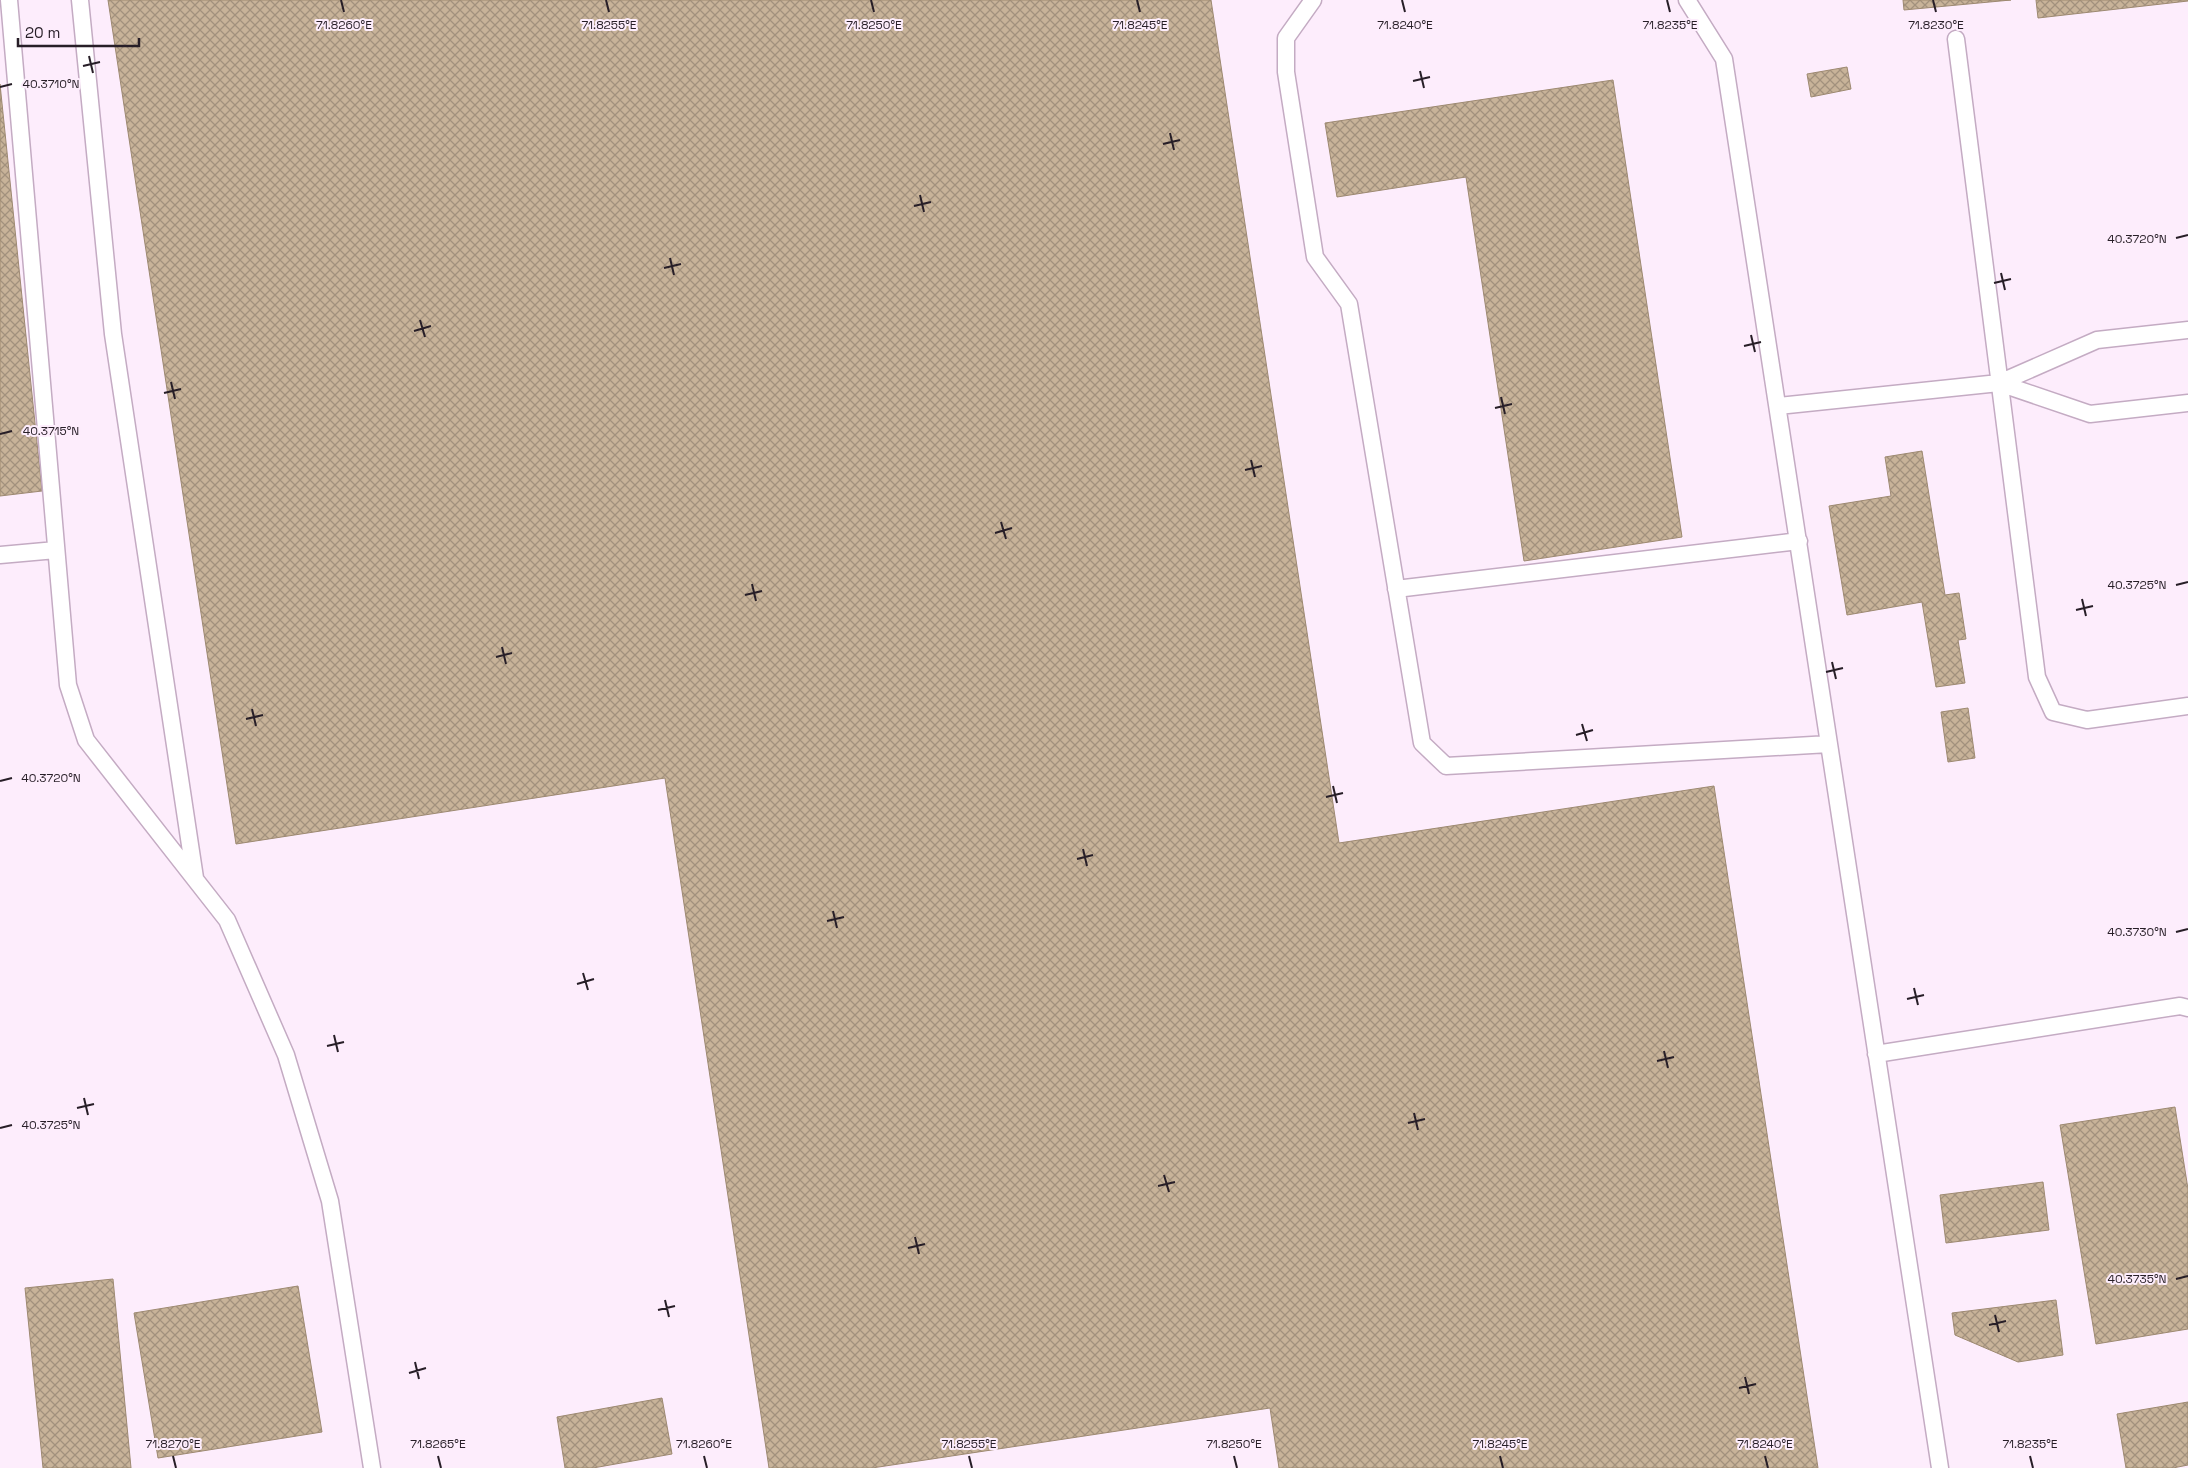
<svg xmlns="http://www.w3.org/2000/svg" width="2188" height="1468" font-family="'Space Grotesk',sans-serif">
	<defs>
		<pattern id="building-cross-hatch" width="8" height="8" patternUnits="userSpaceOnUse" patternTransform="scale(1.25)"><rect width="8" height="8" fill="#c8b399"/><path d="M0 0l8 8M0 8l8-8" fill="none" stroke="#a2917d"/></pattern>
	</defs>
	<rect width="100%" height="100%" fill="#fdedfc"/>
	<path fill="url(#building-cross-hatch)" stroke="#9d8971" d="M108 0H1211L1339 843 1714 786 1818 1468H1279L1270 1408 872 1468H769L665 778 236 844Z
		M1903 0H2011L1904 10Z
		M2036 0H2188V1L2038 18Z
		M1847 67 1851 89 1811 97 1807 74Z
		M1613 80 1682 537 1524 561 1466 177 1337 197 1325 123Z
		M0 84 42 491 0 496Z
		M1922 451 1945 595 1959 593 1966 639 1958 640 1965 683 1936 687 1922 602 1847 615 1829 506 1891 496 1885 457Z
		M1968 708 1975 758 1948 762 1941 712Z
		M2175 1107 2188 1189V1329L2096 1344 2060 1125Z
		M2043 1182 2049 1230 1946 1243 1940 1195Z
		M113 1279 131 1468H43L25 1288Z
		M298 1286 322 1432 158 1458 134 1313Z
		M2056 1300 2063 1355 2018 1362 1955 1335 1952 1313Z
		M662 1398 672 1454 593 1468H565L557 1417Z
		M2188 1402V1465L2173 1468H2126L2117 1414Z"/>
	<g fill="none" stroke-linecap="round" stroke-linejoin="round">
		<defs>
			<path id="service" d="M9 0 68 685 86 740 227 920 286 1055 330 1201 372 1468
				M80 0 113 334 195 878
				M1313 0 1286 38V72L1315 257 1349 304 1422 743 1446 766 1829 744
				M1687 0 1724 59 1940 1468
				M1956 39 2037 677 2053 712 2087 720 2188 706
				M1999 383 2097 340 2188 330
				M1778 406 1999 383 2090 414 2188 403
				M0 555 56 550
				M1396 589 1799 541
				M1876 1054 2180 1006 2188 1008"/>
		</defs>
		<use href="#service" stroke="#c4abc3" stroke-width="19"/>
		<use href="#service" stroke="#fff" stroke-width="16"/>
	</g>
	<path fill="none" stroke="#271e27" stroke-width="2" d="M341 0 344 12M606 0 609 12M871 0 874 12M1137 0 1140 12M1402 0 1405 12M1667 0 1670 12M1933 0 1936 12M89 56 93 73M83 66 100 62M1420 71 1424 88M1413 81 1430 77M0 87 12 84M1170 133 1174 150M1163 144 1180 140M920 195 924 212M914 206 931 202M2176 238 2188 235M670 258 674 275M664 268 681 264M2001 273 2005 290M1994 283 2011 279M420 320 425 337M414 331 431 326M1751 335 1755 352M1744 346 1761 342M171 382 175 399M164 393 181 389M1501 397 1505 414M1495 408 1512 404M0 434 12 431M1251 460 1255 477M1245 470 1262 466M1001 522 1006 539M995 533 1012 528M752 584 756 601M2176 585 2188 582M745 595 762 591M2082 599 2086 616M2076 610 2093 606M502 647 506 664M496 657 512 653M1832 662 1836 679M1826 672 1843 668M252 709 256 726M246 719 263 715M1582 724 1587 741M1576 735 1593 730M0 781 12 778M1333 786 1337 803M1326 797 1343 793M1083 849 1087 866M1077 859 1093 855M833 911 837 928M827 921 844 917M2176 932 2188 929M583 973 588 990M577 984 594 979M1914 988 1918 1005M1907 999 1924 995M334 1035 338 1052M327 1046 344 1042M1664 1051 1668 1068M1657 1061 1674 1057M84 1098 88 1115M77 1108 94 1104M1414 1113 1418 1130M1408 1123 1425 1119M0 1128 12 1125M1164 1175 1169 1192M1158 1186 1175 1182M915 1237 919 1254M908 1248 925 1244M2176 1279 2188 1276M665 1300 669 1317M658 1310 675 1306M1995 1315 1999 1332M1989 1325 2006 1321M415 1362 419 1379M409 1373 426 1368M1745 1377 1749 1394M1739 1388 1756 1384M173 1456 176 1468M438 1456 441 1468M704 1456 707 1468M969 1456 972 1468M1234 1456 1237 1468M1500 1456 1503 1468M1765 1456 1768 1468M2030 1456 2033 1468"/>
	<g font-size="12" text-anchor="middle" fill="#271e27" stroke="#fdedfc" stroke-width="4" stroke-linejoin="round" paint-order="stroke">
		<text x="344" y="29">71.8260°E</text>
		<text x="609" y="29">71.8255°E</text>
		<text x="874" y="29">71.8250°E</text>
		<text x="1140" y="29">71.8245°E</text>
		<text x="1405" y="29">71.8240°E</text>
		<text x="1670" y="29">71.8235°E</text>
		<text x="1936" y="29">71.8230°E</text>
		<text x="51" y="88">40.3710°N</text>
		<text x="2137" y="243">40.3720°N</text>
		<text x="51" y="435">40.3715°N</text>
		<text x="2137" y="589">40.3725°N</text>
		<text x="51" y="782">40.3720°N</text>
		<text x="2137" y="936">40.3730°N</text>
		<text x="51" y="1129">40.3725°N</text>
		<text x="2137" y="1283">40.3735°N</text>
		<text x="173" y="1448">71.8270°E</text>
		<text x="438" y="1448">71.8265°E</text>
		<text x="704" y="1448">71.8260°E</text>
		<text x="969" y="1448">71.8255°E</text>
		<text x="1234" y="1448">71.8250°E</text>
		<text x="1500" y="1448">71.8245°E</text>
		<text x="1765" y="1448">71.8240°E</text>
		<text x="2030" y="1448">71.8235°E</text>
	</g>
	<path d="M18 38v8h121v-8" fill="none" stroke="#271e27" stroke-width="2.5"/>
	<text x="25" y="38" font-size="15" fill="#271e27" stroke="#fdedfc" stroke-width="4" paint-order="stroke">20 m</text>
</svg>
